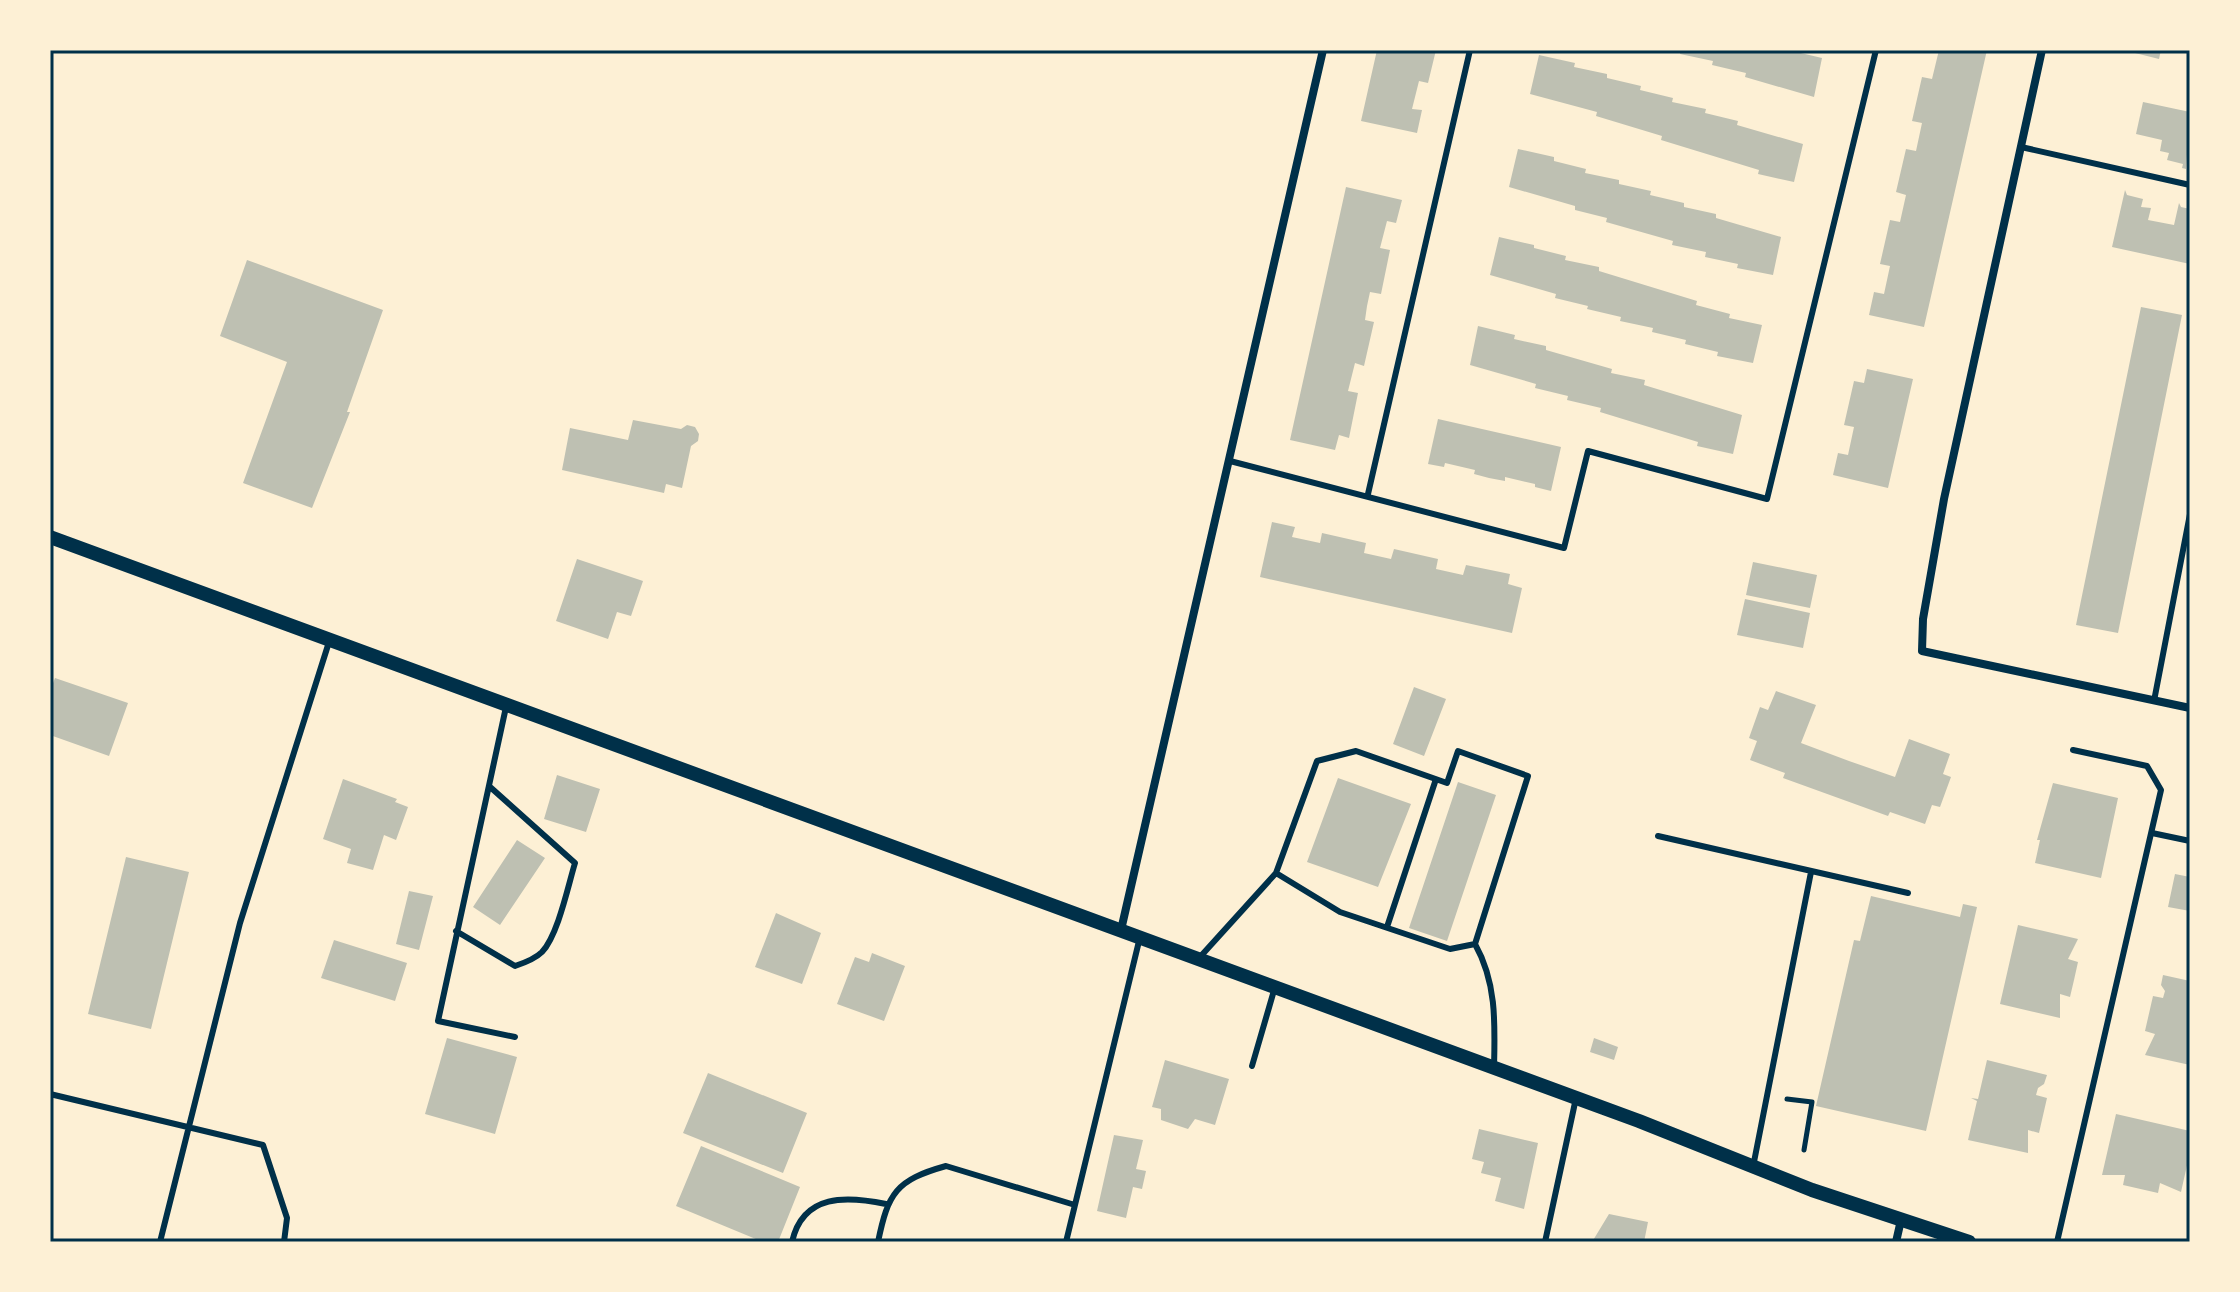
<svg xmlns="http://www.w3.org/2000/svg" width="2240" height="1292" font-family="'Titillium Web',sans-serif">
	<rect width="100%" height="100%" fill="#fdf0d5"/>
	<path fill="#bec0b2" d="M1377 50H1436L1428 83 1419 81 1412 109 1422 110 1417 133 1361 121Z
		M1681 50H1788L1822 58 1814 97 1745 77 1746 73 1712 65 1713 61 1680 54Z
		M1939 50H1987L1924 327 1869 315 1874 292 1884 294 1890 266 1880 264 1890 220 1900 222 1906 195 1896 192 1906 149 1916 151 1922 123 1912 121 1922 77 1932 79Z
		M2123 50H2161L2159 59Z
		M1539 55 1575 63 1574 67 1607 74V78L1641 86 1640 90 1673 98 1672 102 1706 109 1705 113 1738 121 1737 125 1803 144 1794 182 1758 174 1759 170 1661 140 1662 136 1596 116 1597 112 1530 94Z
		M2143 102 2190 112 2186 169 2182 168 2183 164 2167 160 2169 153 2160 151 2162 140 2136 134Z
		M1518 149 1554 157V161L1586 169 1585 173 1619 180V184L1651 191 1650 195 1684 203V207L1716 214V218L1781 237 1773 275 1737 268 1738 264 1705 257 1706 252 1672 245 1673 241 1606 222 1607 218 1575 210V206L1509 187Z
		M1346 187 1402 200 1396 223 1387 221 1380 248 1390 250 1381 294 1370 292 1367 306 1365 320 1374 322 1364 366 1355 363 1348 391 1358 393 1349 438 1339 435 1335 450 1290 440Z
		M2125 190 2127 195 2143 199 2141 207 2151 208 2148 220 2174 225 2179 203 2181 207 2190 209V264L2112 247Z
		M1499 237 1534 245V248L1566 256 1565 260 1599 267V271L1697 301 1696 305 1730 314 1729 318 1762 325 1753 363 1717 356 1718 352 1685 344 1686 340 1652 332 1653 328 1620 321 1621 317 1587 309 1588 306 1555 298 1556 294 1490 275Z
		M247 260 383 310 347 412H350L312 508 243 483 287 362 220 336Z
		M2141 307 2182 315 2118 633 2076 625Z
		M1478 326 1515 335 1514 339 1546 346V350L1612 369 1611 373 1645 380 1644 385 1742 415 1733 454 1697 446 1698 442 1600 412 1601 408 1567 400 1568 396 1535 388 1536 384 1470 365Z
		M1867 369 1913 379 1888 488 1833 475 1838 453 1848 455 1854 427 1844 425 1854 381 1864 383Z
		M1438 419 1561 447 1551 491 1535 487V484L1505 477V481L1489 478 1474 474 1475 470 1445 463 1444 467 1428 464Z
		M633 420 681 429 687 425 695 427 699 434 698 441 691 446 682 488 666 484 664 493 562 470 570 428 628 440Z
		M1272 522 1295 527 1292 537 1320 543 1322 533 1366 543 1364 553 1391 559 1394 549 1438 559 1436 569 1463 575 1466 565 1510 574 1508 584 1522 588 1512 633 1260 577Z
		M577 559 643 581 631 616 617 612 608 639 556 621Z
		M1753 562 1817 575 1810 608 1746 595Z
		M1745 599 1810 613 1803 648 1737 635Z
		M55 678 128 703 109 756 50 735V691Z
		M1414 687 1446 699 1424 756 1393 744Z
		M1776 691 1816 705 1801 743 1849 761 1895 777 1909 739 1950 754 1943 774 1951 777 1940 807 1932 805 1925 824 1890 812 1888 816 1783 778 1785 773 1750 760 1757 741 1749 738 1760 707 1768 710Z
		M557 775 600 789 586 832 544 819Z
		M1338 778 1411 804 1378 887 1307 862Z
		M343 779 397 799 395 802 408 807 396 840 384 835 373 870 347 863 351 849 323 839Z
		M1458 782 1496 795 1447 941 1409 928Z
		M2053 783 2118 798 2101 878 2035 863 2040 840H2037Z
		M517 840 545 858 500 925 473 907Z
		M126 857 189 872 151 1029 88 1014Z
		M2175 874 2190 877V911L2168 907Z
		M409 891 433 896 419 950 396 944Z
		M1871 896 1960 917 1963 904 1977 907 1926 1131 1816 1106 1854 940 1860 941Z
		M776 913 821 933 802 984 755 967Z
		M2018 925 2078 939 2068 959 2078 962 2074 980 2070 997 2060 994V1018L2000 1004Z
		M334 940 407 963 395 1001 321 978Z
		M872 953 905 966 884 1021 837 1004 855 957 869 962Z
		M2163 975 2190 981V1065L2145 1055 2155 1034 2145 1031 2153 996 2163 998 2165 991 2161 985Z
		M447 1038 517 1057 495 1134 425 1114Z
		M1594 1038 1618 1047 1614 1060 1590 1052Z
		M1165 1060 1229 1079 1215 1125 1195 1119 1188 1129 1161 1120V1109L1152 1107Z
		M1987 1060 2047 1075 2044 1084 2038 1088 2036 1095 2047 1098 2039 1133 2028 1130V1153L1968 1140 1977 1101 1971 1098 1978 1099Z
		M708 1073 807 1113 783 1173 683 1133Z
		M2116 1114 2190 1131V1152L2181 1192 2160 1183 2158 1193 2123 1185 2125 1175H2102Z
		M1479 1129 1538 1143 1524 1209 1495 1201 1501 1178 1481 1173 1484 1162 1472 1159Z
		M1114 1135 1143 1140 1136 1169 1146 1171 1142 1189 1133 1187 1126 1218 1097 1211Z
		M701 1146 800 1187 778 1242H763L676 1206Z
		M1609 1214 1648 1222 1644 1242H1592Z"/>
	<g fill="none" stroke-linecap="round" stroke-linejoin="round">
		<path stroke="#003049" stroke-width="5" d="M1787 1099 1812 1102 1804 1150"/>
		<path stroke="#003049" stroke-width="6" d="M2021 147 2190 185
			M1230 461 1564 548 1588 451 1767 499 1876 50
			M1368 494 1470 50
			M2154 701 2190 514
			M506 707 438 1021 515 1037
			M2152 833 2190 841
			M1658 836 1908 893
			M1276 873 1340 912 1450 949 1475 944
			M1387 927 1436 779
			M456 931 515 966C524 963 535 959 542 952 558 935 568 886 575 863L489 786
			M1200 957 1276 873 1317 761 1356 751 1447 783 1458 751 1528 776 1475 944C1497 983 1495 1025 1494 1068
			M1252 1066 1275 987
			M50 1094 263 1145 287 1218 284 1242
			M1753 1167 1811 872
			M160 1242 240 923 329 642
			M792 1242C803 1193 847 1196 886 1204
			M878 1242C888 1193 896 1180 946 1166L1075 1205
			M1066 1242 1140 937
			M1545 1242 1576 1098
			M2057 1242 2161 790 2147 766 2073 750"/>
		<path stroke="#003049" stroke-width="8" d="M2042 50 1944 499 1923 619 1922 651 2190 708
			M1121 930 1323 50
			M1896 1242 1901 1220"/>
		<path stroke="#003049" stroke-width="14" d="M50 537 1639 1121 1812 1190 1969 1242"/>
	</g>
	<rect width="2240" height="1292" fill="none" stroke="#fdf0d5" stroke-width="104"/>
	<rect x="52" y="52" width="2136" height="1188" fill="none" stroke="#003049" stroke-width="3"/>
</svg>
